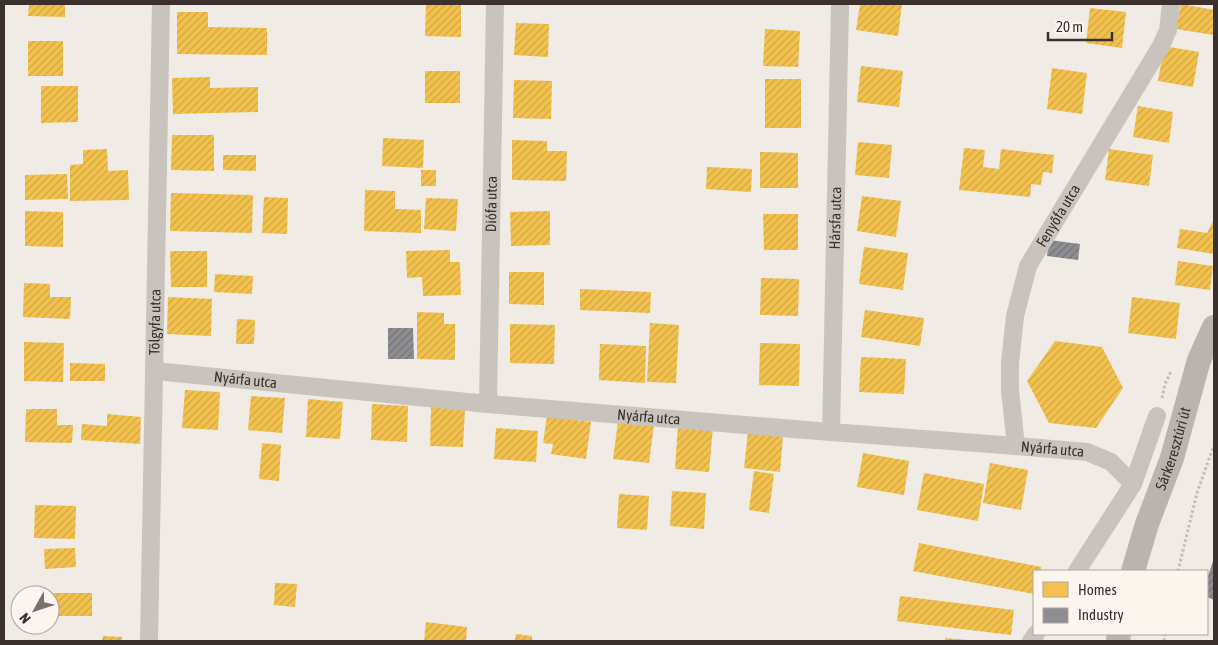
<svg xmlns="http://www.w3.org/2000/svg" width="1218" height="645" font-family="'Asap Condensed',sans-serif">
	<defs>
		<pattern id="homes-hatch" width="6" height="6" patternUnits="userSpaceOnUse" patternTransform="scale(1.25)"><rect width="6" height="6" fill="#f2c14e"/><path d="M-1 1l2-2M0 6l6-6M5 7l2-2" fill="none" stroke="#d0a644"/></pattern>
		<pattern id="industry-hatch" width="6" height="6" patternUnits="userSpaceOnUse" patternTransform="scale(1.25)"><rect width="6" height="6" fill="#8d8d92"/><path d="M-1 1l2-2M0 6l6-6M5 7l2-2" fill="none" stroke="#747477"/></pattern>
	</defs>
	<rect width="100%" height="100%" fill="#f0ebe5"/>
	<path fill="url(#homes-hatch)" d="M29 4H65V17L28 16Z
		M426 4H461V37L425 36Z
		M860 4H902L898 36 856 30Z
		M1181 4 1214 10V35L1176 29Z
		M1090 8 1126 12 1122 48 1086 43Z
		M177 12H208V27L267 28V55L177 54Z
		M516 23 549 24 548 57 514 55Z
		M765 29 800 31 798 67 763 66Z
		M28 41H63V76H28Z
		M1164 46 1199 52 1193 87 1158 81Z
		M861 66 903 71 899 107 857 102Z
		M1052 68 1087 73 1082 114 1047 109Z
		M425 71H460V103H425Z
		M210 77V88L258 87V112L173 114 172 78Z
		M765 79H801V128H765Z
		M514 80 552 81 551 119 513 118Z
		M41 86H78V122L41 123Z
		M1138 106 1173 112 1169 143 1133 137Z
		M172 135H214V171L171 170Z
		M383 138 424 140 423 168 382 166Z
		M512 140 547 141V151H567L566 181 512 180Z
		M858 142 892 145 889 178 855 175Z
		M964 148 985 150 983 167 999 169 1001 149 1054 155 1052 173 1043 172 1041 185 1031 184 1030 197 959 190Z
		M107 149 108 171 128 170 129 200 70 201V165L83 164V150Z
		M1109 149 1153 155 1149 186 1105 180Z
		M760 152 798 153V188H760Z
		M223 155H256V171L223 170Z
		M707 167 752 169 751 192 706 189Z
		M421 170H436V186H421Z
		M67 174 68 199 25 200V175Z
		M365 190 395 191V209L421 210V233L364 231Z
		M171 193 253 195 252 233 170 231Z
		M862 196 901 201 896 237 857 231Z
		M264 197 288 198 287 234 262 233Z
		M426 198 458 199 456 231 424 229Z
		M25 211 63 212V247L25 246Z
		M550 211V245L511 246 510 212Z
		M763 214H798V250H764Z
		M1214 219V254L1177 248 1180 229 1207 233Z
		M864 247 908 253 903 290 859 284Z
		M450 250V262H460L461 295 423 296 422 277 407 278 406 251Z
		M170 251H207V287H171Z
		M1178 261 1213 266 1210 290 1175 285Z
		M509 272H544V305L509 304Z
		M215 274 253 276 252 294 214 292Z
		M761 278 799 279 798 316 760 315Z
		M24 283 50 284V297H71L70 319 23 317Z
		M580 289 651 292 650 313 580 310Z
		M168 297 212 299 211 336 167 334Z
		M1132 297 1180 303 1176 339 1128 333Z
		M865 310 924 318 920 346 861 337Z
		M417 312 444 313V324H455V360L417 359Z
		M237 319 255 320 254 344H236Z
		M650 323 679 325 676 383 647 382Z
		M510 324 555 325 554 364 510 363Z
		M1055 341 1102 347 1123 388 1096 428 1049 423 1027 381Z
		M24 342 64 343 63 382 24 381Z
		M760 343 800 344 799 386 759 385Z
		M600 344 646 346 645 383 599 380Z
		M861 357 906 359 904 394 859 392Z
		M70 363 105 364V381H70Z
		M185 390 220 392 218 430 182 428Z
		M251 396 285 398 282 433 248 430Z
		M308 399 343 402 340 439 306 437Z
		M372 404 408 406 407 442 371 440Z
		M431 407 465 409 463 447 430 446Z
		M26 409H57V425H73L72 443 25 442Z
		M107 414 141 417 140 444 81 440 82 424 107 426Z
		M547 416 591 422 586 459 551 454 553 444 543 443Z
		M618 422 654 425 649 463 613 459Z
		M678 425 713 427 709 472 675 469Z
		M496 428 538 431 536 462 494 459Z
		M748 432 783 436 780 472 744 468Z
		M262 443 281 445 279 481 259 479Z
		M863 453 909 461 904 495 857 487Z
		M990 463 1028 470 1021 510 983 503Z
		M754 471 774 474 769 513 749 510Z
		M924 473 984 484 978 521 917 510Z
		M672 491 706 493 704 529 670 526Z
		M619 494 649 496 647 530 617 528Z
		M35 505 76 506 75 539 34 538Z
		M919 543 1041 567V571H1034V594L913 571Z
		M75 548 76 567 45 569 44 549Z
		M275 583 297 584 295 607 274 605Z
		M50 593H92V616H50Z
		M900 596 1014 610 1011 635 897 621Z
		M426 622 467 627 466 641H424Z
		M516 634 532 636V641H515Z
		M103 636 122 637V641H102Z
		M945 638 968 640V641H945Z"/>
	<path fill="url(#industry-hatch)" d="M1049 240 1080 244 1078 260 1047 256Z
		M388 328H413L414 359H388Z
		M1214 558V600L1207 597V579Z"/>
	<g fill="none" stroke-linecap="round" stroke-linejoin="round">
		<path stroke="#c2bbb6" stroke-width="3" stroke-dasharray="2.5 2.5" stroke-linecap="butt" d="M1162 398 1165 384 1171 371
			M1178 571 1197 493 1214 445
			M1164 641 1165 634"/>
		<g stroke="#c9c3be" stroke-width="18">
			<path id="s1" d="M155 371 488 404 831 432 1016 446 1087 452 1111 462 1133 484"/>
			<path id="s2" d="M488 404 495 4"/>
			<path id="s3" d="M831 432 840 4"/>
			<path id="s4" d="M1016 446 1010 390V363L1015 316 1028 266 1161 46 1168 30 1171 4"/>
			<path d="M1077 571 1133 484 1157 416"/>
			<path id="s5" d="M149 641 161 4"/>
			<path d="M1031 641 1036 634"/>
		</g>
		<g stroke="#bab3ae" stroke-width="24">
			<path id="s6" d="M1133 571 1147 524 1172 458 1199 360 1214 327"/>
			<path d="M1118 641 1119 634"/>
		</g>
	</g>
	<g text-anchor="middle" stroke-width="5" stroke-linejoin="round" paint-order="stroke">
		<g font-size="15" fill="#3b302b" stroke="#fbf5ee">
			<text dy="5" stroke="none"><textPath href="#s2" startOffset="200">Diófa utca</textPath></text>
			<text dy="5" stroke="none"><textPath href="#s4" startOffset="241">Fenyőfa utca</textPath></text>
			<text dy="5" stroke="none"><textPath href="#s3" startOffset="214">Hársfa utca</textPath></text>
			<text dy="5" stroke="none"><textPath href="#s5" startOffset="319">Tölgyfa utca</textPath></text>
			<text dy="5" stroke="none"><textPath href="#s1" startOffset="91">Nyárfa utca</textPath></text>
			<text dy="5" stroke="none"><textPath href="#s1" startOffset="496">Nyárfa utca</textPath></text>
			<text dy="5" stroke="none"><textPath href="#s6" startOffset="129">Sárkeresztúri út</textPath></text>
			<text dy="5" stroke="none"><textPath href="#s1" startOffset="901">Nyárfa utca</textPath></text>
		</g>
	</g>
	<rect width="1218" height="645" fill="none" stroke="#3b302b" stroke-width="10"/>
	<rect x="1033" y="570" width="175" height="65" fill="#fbf5ee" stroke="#aea6a0"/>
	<rect x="1043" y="582" width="25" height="15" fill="#f2c14e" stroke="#aea6a0"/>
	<text x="1078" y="595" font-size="15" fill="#3b302b">Homes</text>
	<rect x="1043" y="608" width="25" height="15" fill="#8d8d92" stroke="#aea6a0"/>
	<text x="1078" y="620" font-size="15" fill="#3b302b">Industry</text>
	<g transform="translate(35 610) rotate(230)"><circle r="24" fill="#fbf5ee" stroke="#aea6a0"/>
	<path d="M0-4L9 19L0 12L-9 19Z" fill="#7a716c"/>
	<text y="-8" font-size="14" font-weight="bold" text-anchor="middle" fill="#3b302b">N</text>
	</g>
	<path d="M1048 32v8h64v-8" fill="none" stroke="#3b302b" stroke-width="2.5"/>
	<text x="1056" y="32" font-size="15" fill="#3b302b" stroke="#fbf5ee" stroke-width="4" paint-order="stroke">20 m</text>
</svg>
